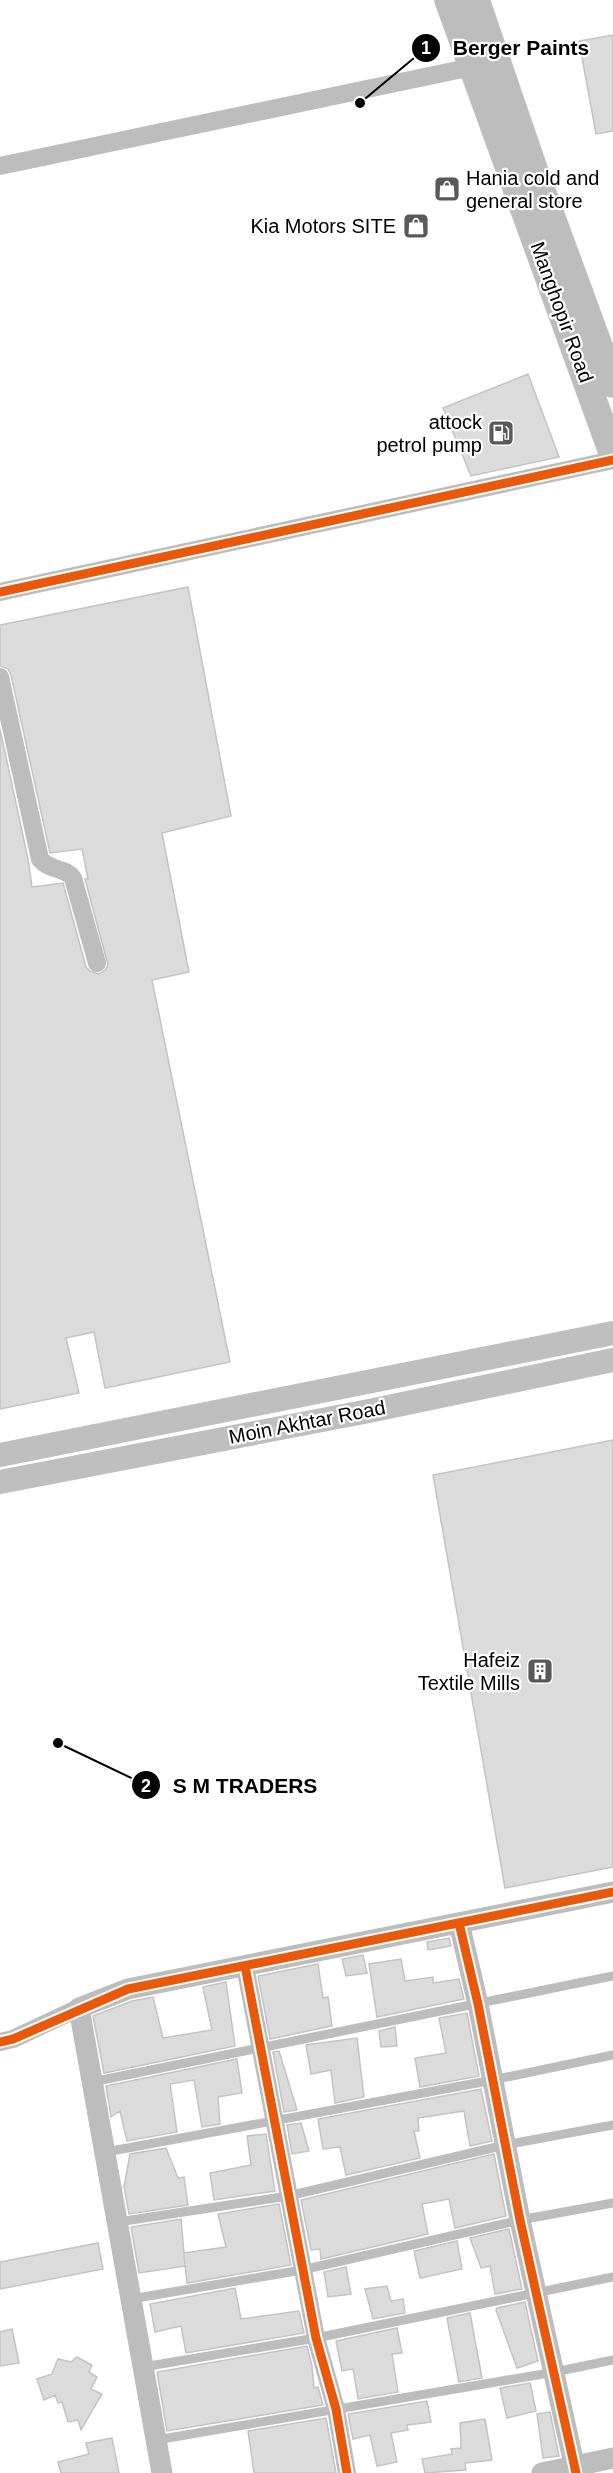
<svg xmlns="http://www.w3.org/2000/svg" width="613" height="2473" font-family="Helvetica,sans-serif">
	<rect width="100%" height="100%" fill="#fff"/>
	<path fill="#dcdcdc" stroke="#c4c4c4" stroke-width="1.5" d="M613 35V131L596 134 579 41Z
		M528 374 559 457 471 476 443 408Z
		M188 587 231 816 162 833 189 972 152 980 230 1362 105 1388 94 1332 66 1338 79 1393 0 1409V729L28 859 32 887 63 883 86 967 90 971 99 974 105 970 108 965 85 879H88L82 849 50 853 11 675 8 669 0 666V625Z
		M613 1440V1867L505 1888 433 1475Z
		M449 1938 451 1946 428 1950 427 1942Z
		M363 1955 367 1973 346 1976 342 1959Z
		M401 1959 405 1981 433 1977V1983L459 1979 464 1999 377 2017 369 1964Z
		M318 1964 323 1998 328 1997 332 2026 270 2039 258 1976Z
		M226 1982 235 2046 104 2073 93 2016 132 2001 153 1997 163 2038 212 2030 203 1987Z
		M467 2013 479 2076 420 2087 415 2058 446 2053 439 2018Z
		M395 2027 397 2046 381 2047 379 2031Z
		M357 2038 364 2097 335 2103 331 2070 311 2074 306 2045Z
		M279 2051 297 2110 284 2112 273 2052Z
		M237 2059 242 2093 218 2097 220 2124 202 2127 194 2080 170 2084 177 2132 127 2141 120 2111 111 2117 106 2086Z
		M481 2089 492 2141 470 2146 464 2111 418 2118 419 2131H414L420 2158 346 2175 340 2147 323 2149 318 2119Z
		M301 2123 309 2151 292 2154 287 2125Z
		M266 2134 275 2191 214 2200 210 2173 251 2165 247 2136Z
		M166 2148 178 2178 184 2177 188 2205 129 2214 124 2187 130 2154Z
		M494 2154 506 2216 455 2228 449 2199 422 2204 428 2234 321 2259 320 2249 311 2250 301 2200Z
		M279 2204 291 2265 187 2283 184 2255 185 2266 139 2273 131 2227 181 2219 184 2253 226 2247 218 2214Z
		M509 2229 522 2289 495 2294 490 2266 481 2268 470 2238Z
		M457 2241 462 2269 420 2278 414 2251Z
		M98 2243 103 2269 0 2289V2262Z
		M346 2267 351 2294 328 2297 324 2272Z
		M387 2286 391 2301 403 2299 405 2313 373 2319 365 2289Z
		M235 2288 241 2319 299 2311 304 2333 186 2353 181 2326 155 2332 150 2304Z
		M525 2302 538 2361 517 2368 496 2310 497 2308Z
		M470 2313 482 2378 459 2382 447 2318Z
		M397 2328 402 2353 392 2354 398 2392 358 2399 353 2369 342 2371 336 2341Z
		M12 2329 19 2363 0 2366V2332Z
		M307 2346 312 2366 314 2388 318 2387 323 2405 167 2431 157 2372Z
		M77 2357 92 2365 89 2372 97 2377 91 2389 102 2394 81 2430 78 2420 68 2422 62 2402 58 2403 55 2395 44 2400 37 2379 52 2374 58 2359 71 2362Z
		M530 2383 536 2411 507 2418 500 2388Z
		M427 2401 431 2422 407 2425 408 2430 391 2433 397 2462 377 2466 370 2435 353 2439 348 2414Z
		M550 2412 559 2456 543 2458 537 2414Z
		M326 2418 336 2473H254L248 2431Z
		M485 2419 492 2460 465 2463 466 2470 425 2473 422 2459 452 2454 451 2449 461 2448 460 2423Z
		M112 2438 119 2473H61L58 2462 89 2454 86 2443Z"/>
	<g fill="none" stroke-linecap="round" stroke-linejoin="round">
		<defs>
			<path id="primary" d="M448 0 613 455
				M476 0 534 169 613 384"/>
		</defs>
		<use href="#primary" stroke="#dbdbdb" stroke-width="28"/>
		<path stroke="#bdbdbd" stroke-width="9" d="M92 2082 613 1976
			M106 2152 493 2080 613 2055
			M118 2222 288 2196 505 2145 613 2125
			M131 2299 302 2270 520 2220 613 2203
			M143 2367 316 2338 613 2277
			M156 2440 555 2372 613 2360"/>
		<path stroke="#bdbdbd" stroke-width="18" d="M0 166 472 67
			M0 592 613 460
			M0 677 40 859C49 871 65 867 73 878L97 963
			M245 1966 316 2338 336 2409 347 2473
			M0 2042 13 2039 79 2008"/>
		<path stroke="#bdbdbd" stroke-width="21" d="M459 1923 478 2004 520 2220 576 2473
			M162 2473 79 2008 128 1989 613 1892
			M542 2473 613 2458"/>
		<path stroke="#bfbfbf" stroke-width="24" d="M0 1455 613 1333
			M0 1482 369 1411 613 1360"/>
		<use href="#primary" stroke="#bdbdbd" stroke-width="27"/>
		<defs>
			<path id="cycleway" d="M0 592 613 460
				M459 1923 478 2004 520 2220 576 2473
				M245 1966 316 2338 336 2409 347 2473
				M0 2042 13 2039 128 1989 613 1892"/>
		</defs>
		<use href="#cycleway" stroke="#fff" stroke-width="13"/>
		<use href="#cycleway" stroke="#e8590c" stroke-width="9"/>
	</g>
	<defs>
		<symbol id="shop-square" viewBox="-11 -11 22 22"><rect x="-9" y="-9" width="18" height="18" rx="4" fill="#595959" stroke="#fff"/><path d="M-5-2.5h2.3a2.7 3.5 0 0 1 5.4 0H5L5.5 6h-11ZM-1.5-2.5h3a1.5 2.3 0 0 0-3 0Z" fill="#fff"/></symbol>
		<symbol id="fuel-square" viewBox="-11 -11 22 22"><rect x="-9" y="-9" width="18" height="18" rx="4" fill="#595959" stroke="#fff"/><path d="M-5.5-6h7V0h2V4h1.3V-2.5L3-4.5l.8-.8L6-3V5H2.5V1h-1V6h-7ZM-4.2-4.7v3.2H.2V-4.7Z" fill="#fff"/></symbol>
		<symbol id="building-square" viewBox="-11 -11 22 22"><rect x="-9" y="-9" width="18" height="18" rx="4" fill="#595959" stroke="#fff"/><path d="M-4-6H4V6H1V3H-1V6H-4ZM-2.5-4.3h1.7v1.8h-1.7ZM.8-4.3h1.7v1.8H.8ZM-2.5-1h1.7V.8h-1.7ZM.8-1h1.7V.8H.8Z" fill="#fff"/></symbol>
	</defs>
	<g fill-rule="evenodd">
		<use href="#shop-square" x="432" y="174" width="30" height="30"/>
		<use href="#shop-square" x="401" y="211" width="30" height="30"/>
		<use href="#fuel-square" x="486" y="418" width="30" height="30"/>
		<use href="#building-square" x="525" y="1656" width="30" height="30"/>
	</g>
	<g text-anchor="middle" stroke-width="4.5" stroke-linejoin="round" paint-order="stroke">
		<g font-size="20" fill="#000" stroke="#fff" text-anchor="end">
			<text x="466" y="185" text-anchor="start">Hania cold and<tspan x="466" dy="23">general store</tspan></text>
			<text x="396" y="233">Kia Motors SITE</text>
			<text x="482" y="429">attock<tspan x="482" dy="23">petrol pump</tspan></text>
			<text x="520" y="1667">Hafeiz<tspan x="520" dy="23">Textile Mills</tspan></text>
		</g>
		<g font-size="20" fill="#000" stroke="#fff">
			<text transform="translate(562 312) rotate(70)" y="7">Manghopir Road</text>
			<text transform="translate(307 1422) rotate(-11)" y="7">Moin Akhtar Road</text>
		</g>
	</g>
	<path fill="none" stroke="#000" stroke-width="2" d="M360 103L426 48M58 1743L146 1785"/>
	<g fill="#000" stroke="#fff" stroke-width="2">
		<circle cx="360" cy="103" r="6"/>
		<circle cx="58" cy="1743" r="6"/>
		<circle cx="426" cy="48" r="15"/>
		<circle cx="146" cy="1785" r="15"/>
	</g>
	<g font-size="18" text-anchor="middle" font-weight="bold" fill="#fff">
		<text x="426" y="54">1</text>
		<text x="146" y="1792">2</text>
	</g>
	<g font-size="21" text-anchor="middle" font-weight="bold" fill="#000" stroke="#fff" stroke-width="4.5" stroke-linejoin="round" paint-order="stroke">
		<text x="521" y="55">Berger Paints</text>
		<text x="245" y="1793">S M TRADERS</text>
	</g>
</svg>
